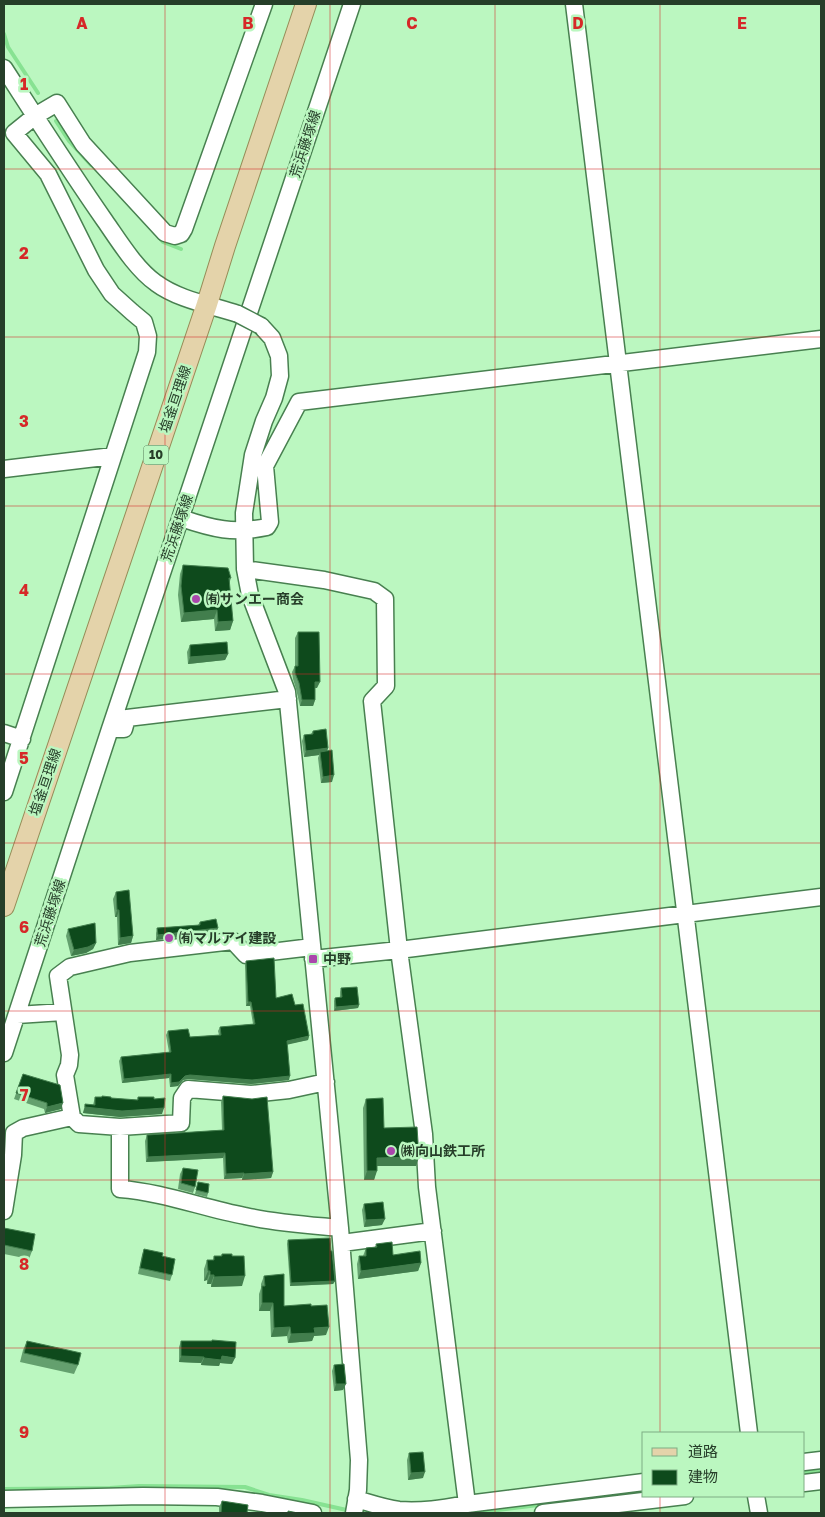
<svg xmlns="http://www.w3.org/2000/svg" width="825" height="1517" font-family="'Golos Text','Noto Sans JP',sans-serif">
	<rect width="100%" height="100%" fill="#bbf7c0"/>
	<g fill="none" stroke-linecap="round" stroke-linejoin="round">
		<path stroke="#87e292" stroke-width="4" d="M4 34 8 47 38 93
			M56 121 69 141 91 165
			M159 237 163 242 181 249
			M804 1473 821 1471
			M4 1489 110 1488 139 1486 245 1487 269 1495 302 1500 351 1511
			M474 1513 644 1492"/>
		<defs>
			<path id="minor" d="M574 4 749 1433
				M4 68C37 119 70 171 105 221 119 241 136 269 156 283 179 300 211 305 238 314
				M261 326 272 338 279 356 280 376 274 398 264 421 253 455 244 513 245 569 250 595 287 692 340 1228 359 1460 358 1490 354 1513
				M4 469 113 456
				M181 518C213 529 233 534 267 527L270 522 265 466 299 402 821 339
				M245 569 324 580 374 591 385 599 386 686 372 701 399 950 424 1134 427 1187 467 1504C444 1508 422 1512 399 1510 384 1508 370 1503 356 1499
				M110 729H124L127 718 288 699
				M4 733 22 739
				M4 792 147 352 148 336 144 322 132 312 112 294 96 270 48 174 14 133 35 116 57 103 83 144 165 233 175 236 181 234 184 229 264 4
				M312 947 246 955 233 941 130 953 70 967 58 976 70 1055 69 1065 65 1075 72 1117 79 1124 120 1127 181 1123 182 1098 188 1089 251 1094 289 1090 326 1082
				M313 959 399 950 821 897
				M17 1015 63 1012
				M4 1053 110 729 352 4
				M120 1127V1189C162 1192 203 1208 245 1216 276 1223 308 1225 340 1228
				M4 1211 13 1155 14 1133 23 1128 72 1117
				M342 1243 433 1231
				M804 1462 821 1460
				M804 1483 821 1481
				M756 1496 759 1513
				M4 1499 143 1496 217 1497 262 1503 313 1513
				M467 1504 644 1482
				M543 1513 685 1496"/>
			<path id="major" d="M4 906 207 304 225 246 306 4"/>
		</defs>
		<use href="#minor" stroke="#488050" stroke-width="19"/>
		<use href="#major" stroke="#968c58" stroke-width="22"/>
		<use href="#minor" stroke="#fff" stroke-width="16"/>
		<use href="#major" stroke="#e4d3aa" stroke-width="20"/>
		<defs>
			<path id="minor-bridge" d="M238 314 261 326"/>
		</defs>
		<use href="#minor-bridge" stroke="#488050" stroke-width="19" stroke-linecap="butt"/>
		<use href="#minor-bridge" stroke="#fff" stroke-width="16"/>
	</g>
	<path fill="#64a06e" d="M183 565 231 578 229 584 233 621 230 630 215 631 214 619 181 622 178 595 180 574Z
		M298 632 317 688H315V700L313 706H300L296 689 293 679 292 672 295 666V638Z
		M190 645 228 654 225 660 188 664 187 652Z
		M313 731 328 748 327 751 332 782 321 783 318 758 319 755 304 757 302 741 304 735 311 734Z
		M116 892 133 936 131 943 118 945 117 917H115L113 899Z
		M200 922 216 933 156 940V933L157 928 198 925Z
		M68 929 96 943 93 949 86 953 71 956 66 936Z
		M246 961 276 998 295 1005 309 1036 308 1040 287 1044 289 1080 251 1084 188 1079 183 1080 178 1086 170 1087 169 1078 122 1083 119 1061 121 1057 169 1052 166 1035 168 1031 190 1037 219 1035 218 1031 220 1027 253 1024 250 1006H246L245 965Z
		M341 988 359 1005 358 1008 334 1011V1001L335 998 340 997V992Z
		M23 1074 61 1109 45 1113 44 1109 14 1099Z
		M223 1096 273 1172 271 1178 242 1180V1178L224 1179 223 1158 146 1162 145 1141 147 1135 222 1130 221 1102Z
		M95 1097 137 1100 138 1097 154 1099 162 1114 120 1117 83 1113 85 1104 93 1105Z
		M366 1099 384 1128 416 1166H377L374 1180H364L363 1108Z
		M183 1168 195 1187 193 1193 178 1189 180 1174Z
		M198 1182 208 1193 207 1197 195 1194Z
		M364 1204 382 1225 364 1227 362 1210Z
		M4 1228 32 1251 29 1259 4 1254Z
		M288 1240 331 1251 335 1281 333 1284 290 1286 287 1244Z
		M376 1244 393 1255 421 1263 418 1271 358 1279 357 1264 359 1256H363L366 1248 375 1247Z
		M144 1249 172 1275 170 1281 138 1274 142 1255Z
		M222 1254 232 1256 242 1286 211 1287V1284H207V1280L204 1281V1269L207 1260H213L214 1256H221Z
		M264 1276 284 1306H311L326 1335 314 1336 312 1341 288 1343 287 1336 271 1337 270 1311H259V1294L261 1288V1284Z
		M27 1341 78 1365 74 1374 20 1362 23 1350Z
		M181 1341 232 1364 220 1363 219 1366 201 1365V1363L179 1362V1347Z
		M334 1365 343 1390 334 1391 332 1371Z
		M409 1453 423 1478 408 1480 407 1460Z
		M222 1501 247 1513H219V1507Z"/>
	<path fill="#427e4d" d="M217 610 214 619 181 622 184 613Z
		M233 621 230 630 215 631 218 622Z
		M228 654 225 660 188 664 190 657Z
		M315 682H320L317 688H313Z
		M302 700H315L313 706H300Z
		M328 748 326 754 320 752 319 755 304 757 306 751Z
		M334 775 332 782 321 783 323 777Z
		M117 910H119L117 917H115Z
		M218 928 216 933 156 940 158 935Z
		M133 936 131 943 118 945 120 938Z
		M96 943 93 949 86 953 71 956 74 950Z
		M248 1002H251L250 1006H246Z
		M359 1005 358 1008 334 1011 336 1007Z
		M309 1036 308 1040 286 1045 287 1041Z
		M171 1074 169 1078 122 1083 124 1079Z
		M190 1075 290 1076 289 1080 251 1084 188 1079 183 1080 178 1086 170 1087 171 1083 185 1076Z
		M63 1103 61 1109 45 1113 47 1107Z
		M85 1107 164 1108 162 1114 120 1117 83 1113Z
		M225 1153 223 1158 146 1162 148 1157Z
		M419 1157 416 1166H374L377 1158Z
		M367 1171H377L374 1180H364Z
		M273 1172 271 1178 242 1180 244 1174Z
		M244 1173 242 1178 224 1179 226 1174Z
		M385 1219 382 1225 364 1227 366 1220Z
		M421 1263 418 1271 358 1279 361 1271Z
		M208 1271H210L207 1280 204 1281Z
		M210 1275H214L211 1284H207Z
		M245 1276 242 1286 211 1287 214 1277Z
		M335 1281 333 1284 290 1286 291 1283Z
		M262 1303H273L270 1311H259Z
		M290 1327 287 1336 271 1337 274 1328Z
		M329 1327 326 1335 314 1336 312 1341 288 1343 291 1334 314 1328Z
		M181 1356 204 1357 201 1363 179 1362Z
		M222 1356 235 1358 232 1364 220 1363 219 1366 201 1365 204 1358Z
		M336 1384H346L343 1390 334 1391Z
		M425 1472 423 1478 408 1480 411 1473Z"/>
	<path fill="#0e4a1c" stroke="#427e4d" d="M183 565 228 568 231 578H229L233 621 218 622 217 610 184 613 181 586Z
		M298 632H319L320 682H315V700H302L299 683 295 673V666H298Z
		M227 642 228 654 190 657V645Z
		M326 729 328 748 306 751 304 735 313 734V731Z
		M332 750 334 775 323 777 320 752Z
		M129 890 133 936 120 938 119 910H117L116 892Z
		M216 919 218 928 158 935 157 928 200 925V922Z
		M95 923 96 943 88 947 74 950 68 929Z
		M274 958 276 998 292 994 295 1005 303 1004 309 1036 287 1041 290 1076 252 1080 190 1075 185 1076 179 1082 171 1083V1074L124 1079 121 1057 171 1052 168 1031 188 1029 190 1037 221 1035 220 1027 255 1024 251 1002H248L246 961Z
		M357 987 359 1005 336 1007 335 998 342 997 341 988Z
		M23 1074 60 1085 63 1103 47 1107V1103L16 1093Z
		M102 1096 111 1097V1098L138 1100V1097H154V1099L165 1098 164 1108 122 1111 85 1107V1104L95 1105V1097H102Z
		M223 1096 252 1099 267 1097 273 1172 244 1174V1173L226 1174 225 1153 148 1157 147 1135 224 1130Z
		M383 1098 384 1128 417 1127 419 1157 377 1158V1171H367L366 1099Z
		M183 1168 198 1170 195 1187 181 1183Z
		M198 1182 209 1184 208 1193 196 1190Z
		M383 1202 385 1219 366 1220 364 1204Z
		M4 1228 35 1234 32 1251 4 1245Z
		M330 1238 331 1251H332L335 1281 291 1283 288 1240Z
		M392 1242 393 1255 420 1251 421 1263 361 1271 359 1256H366V1248L377 1247 376 1244Z
		M144 1249 163 1253 162 1256 175 1259 172 1275 140 1268Z
		M222 1254H232V1256H244L245 1276 214 1277V1275H210V1271H208L207 1260H214V1256H222Z
		M284 1274V1306L311 1304V1306L327 1305 329 1327 314 1328 315 1333 291 1334 290 1327 274 1328 273 1303H262V1286H265L264 1276Z
		M212 1340 236 1342 235 1358 222 1356 221 1360 204 1358V1357L181 1356V1341H212Z
		M27 1341 81 1353 78 1365 24 1353Z
		M344 1364 346 1384H336L334 1365Z
		M423 1452 425 1472 411 1473 409 1453Z
		M222 1501 248 1505 247 1513H221Z
		M288 1511 298 1513H288Z"/>
	<path fill="none" stroke="#d62828" stroke-width="1" stroke-opacity="0.55" d="M165 4V1513M330 4V1513M495 4V1513M660 4V1433M4 169H821M4 337H821M4 506H821M4 674H821M4 843H821M4 1011H821M4 1180H821M4 1348H821M660 1496V1513"/>
	<g fill="#aa46ac" stroke="#bbf7c0" stroke-width="2">
		<circle cx="196" cy="599" r="5"/>
		<circle cx="169" cy="938" r="5"/>
		<rect x="308" y="954" width="10" height="10" rx="2.5"/>
		<circle cx="391" cy="1151" r="5"/>
	</g>
	<g text-anchor="middle" stroke-width="5" stroke-linejoin="round" paint-order="stroke">
		<rect fill="#bbf7c0" stroke="#537656" stroke-width="1" x="143.5" y="445.5" width="25" height="19" rx="4"/>
		<g font-size="12" font-weight="bold" fill="#263e29">
			<text x="156" y="459">10</text>
		</g>
		<g font-size="14" fill="#263e29" stroke="#bbf7c0">
			<text transform="translate(305 144) rotate(-72)" y="5">荒浜藤塚線</text>
			<text transform="translate(175 399) rotate(-71)" y="5">塩釜亘理線</text>
			<text transform="translate(177 528) rotate(-71)" y="5">荒浜藤塚線</text>
			<text transform="translate(45 782) rotate(-71)" y="5">塩釜亘理線</text>
			<text transform="translate(50 913) rotate(-72)" y="5">荒浜藤塚線</text>
		</g>
		<g font-size="14" font-weight="bold" fill="#263e29" stroke="#bbf7c0" text-anchor="start">
			<text x="206" y="604">㈲サンエー商会</text>
			<text x="179" y="943">㈲マルアイ建設</text>
			<text x="323" y="964">中野</text>
			<text x="401" y="1156">㈱向山鉄工所</text>
		</g>
	</g>
	<g font-size="16" text-anchor="middle" font-weight="bold" fill="#d62828" stroke="#bbf7c0" stroke-width="5" stroke-linejoin="round" paint-order="stroke">
		<text x="82" y="29">A</text>
		<text x="248" y="29">B</text>
		<text x="412" y="29">C</text>
		<text x="578" y="29">D</text>
		<text x="742" y="29">E</text>
		<text x="24" y="90">1</text>
		<text x="24" y="259">2</text>
		<text x="24" y="427">3</text>
		<text x="24" y="596">4</text>
		<text x="24" y="764">5</text>
		<text x="24" y="933">6</text>
		<text x="24" y="1101">7</text>
		<text x="24" y="1270">8</text>
		<text x="24" y="1438">9</text>
	</g>
	<rect width="825" height="1517" fill="none" stroke="#263e29" stroke-width="10"/>
	<rect x="642" y="1432" width="162" height="65" fill="#bbf7c0" stroke="#7fad84"/>
	<rect x="652" y="1448" width="25" height="8" fill="#e4d3aa" stroke="#7fad84"/>
	<text x="688" y="1457" font-size="15" fill="#263e29">道路</text>
	<rect x="652" y="1470" width="25" height="15" fill="#0e4a1c" stroke="#7fad84"/>
	<text x="688" y="1482" font-size="15" fill="#263e29">建物</text>
</svg>
